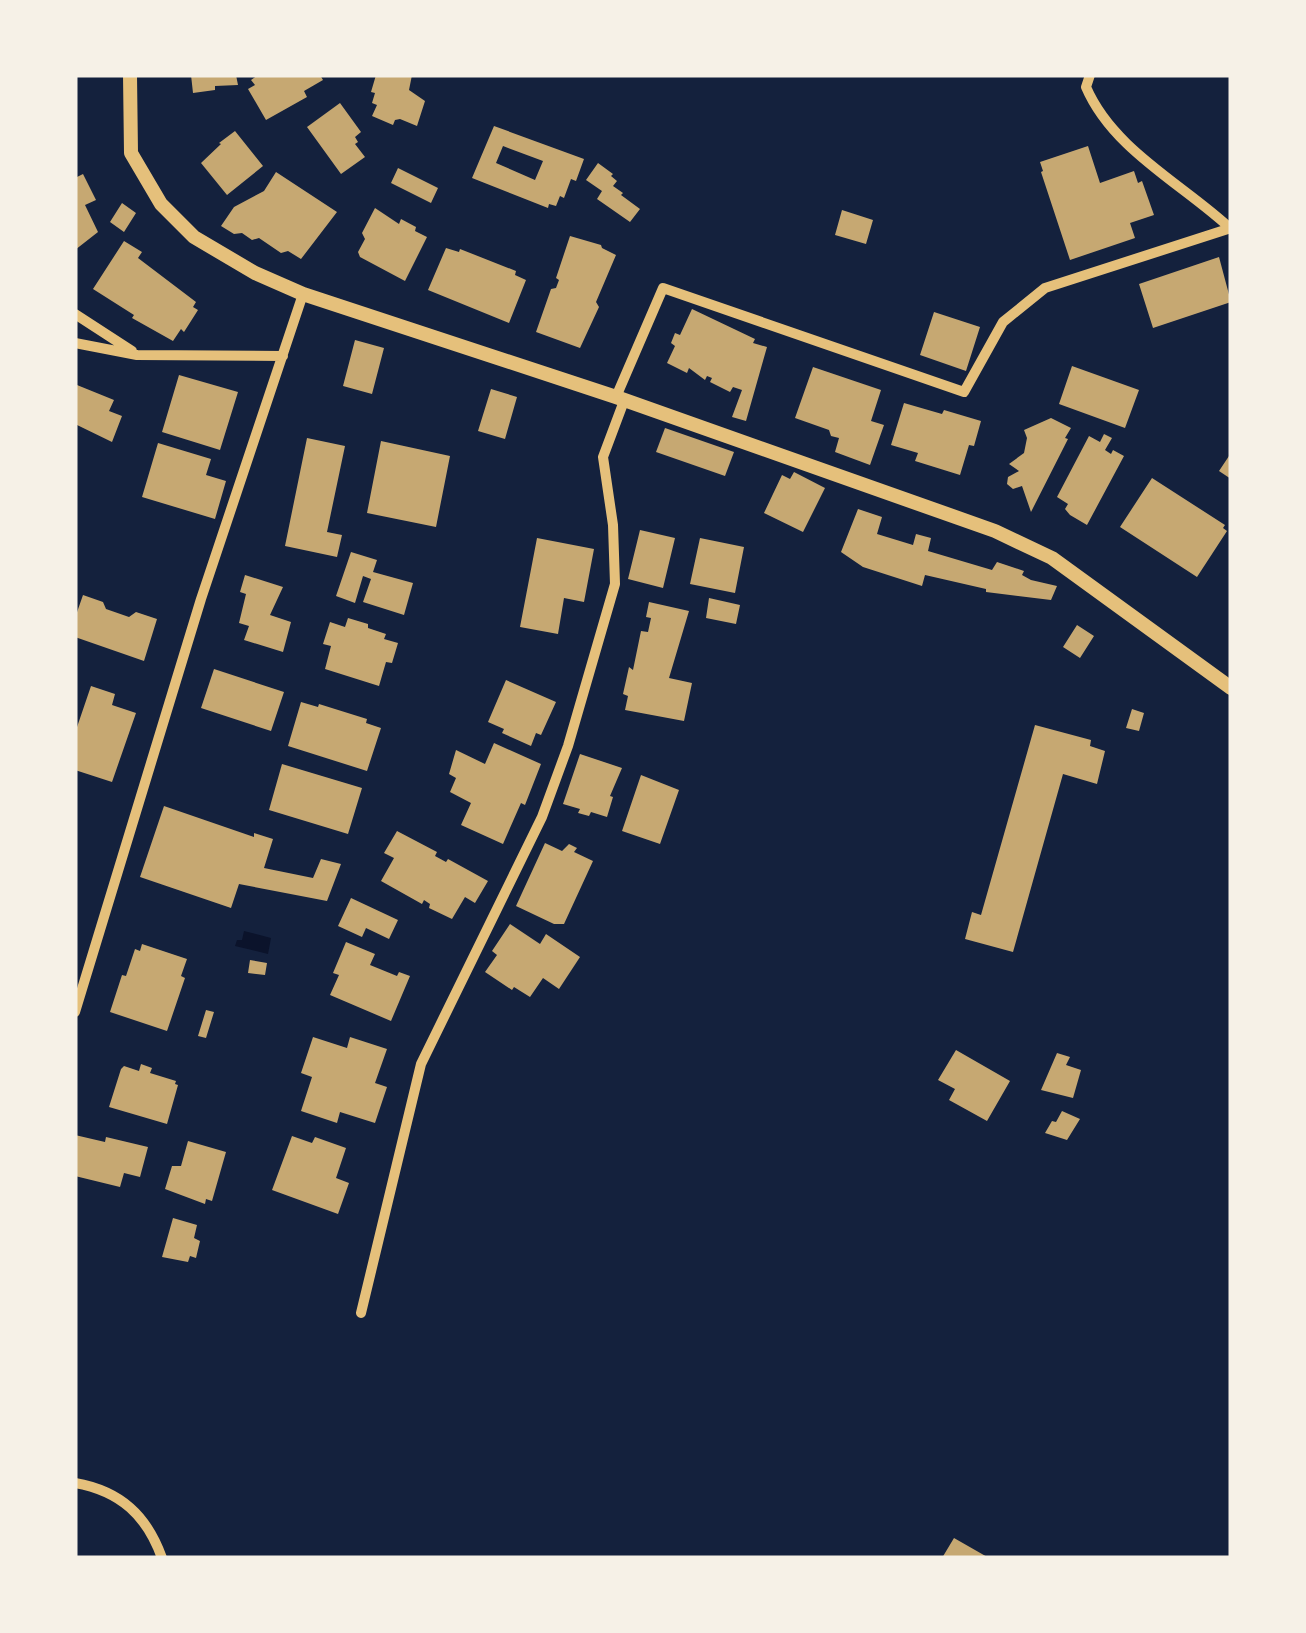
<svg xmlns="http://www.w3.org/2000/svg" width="1306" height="1633" font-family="'Work Sans',sans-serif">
	<rect width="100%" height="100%" fill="#14213d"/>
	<path fill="#0b132b" d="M244 931 271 938 268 954 235 946 237 940H242Z"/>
	<path fill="#c6a872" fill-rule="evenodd" d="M191 75H236L238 85 215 86V90L193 93Z
		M258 75H320L323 80 304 91 307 97 266 120 248 89 255 85 251 80Z
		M376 75H412L409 90 425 101 417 126 400 119 395 120 393 125 372 116 377 105 372 103 375 93 371 92Z
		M340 103 361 132 355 137 358 142 355 144 365 157 341 174 307 127Z
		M494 126 584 159 576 181 571 179 564 198 560 196 556 206 549 204 548 208 472 178ZM503 146 543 161 535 180 496 163Z
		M235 131 263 166 227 195 201 163 221 144 219 143Z
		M1088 146 1100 183 1134 171 1138 183 1142 181 1154 215 1130 223 1135 238 1070 260 1041 172 1043 171 1040 162Z
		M598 163 613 174 611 176 617 181 613 186 623 193 621 195 640 209 630 222 597 199 602 191 586 180Z
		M398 168 438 188 431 203 391 183Z
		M276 172 337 212 301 259 288 251 281 253 259 238 252 240 242 233 234 234 221 226 234 207 264 191Z
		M83 174 96 200 85 205 98 232 75 250V178Z
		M122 203 136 213 124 232 110 222Z
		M375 208 399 224 401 219 416 227 415 231 427 237 405 281 360 257 358 252 365 239 362 233Z
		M842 210 873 220 866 244 835 235Z
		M570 236 601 245 602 248 616 255 596 302 599 307 580 348 536 332 551 289 556 288 559 280 556 278Z
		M124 241 142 252 138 258 196 302 193 307 198 310 184 332 181 329 173 341 132 318 134 315 93 289Z
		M446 248 459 252 460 249 516 271 515 275 526 280 509 323 428 290Z
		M1219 257 1231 302 1153 328 1139 284Z
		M692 309 755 339 753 343 767 347 746 421 732 417 742 390 733 387 730 392 710 382 712 378 707 376 705 380 689 368 687 373 667 363 675 346 671 343 675 333 680 335Z
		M934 312 980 327 966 371 920 355Z
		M355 340 384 348 372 394 343 386Z
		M1072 366 1139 390 1125 428 1059 404Z
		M813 367 881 390 871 421 884 425 870 465 835 452 839 438 831 436 829 430 795 418Z
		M179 375 238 392 220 450 162 432Z
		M77 385 114 400 109 411 122 416 112 442 75 424Z
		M491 389 517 397 505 439 478 431Z
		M904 403 942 414 944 410 981 421 974 446 969 445 960 475 915 461 918 453 891 445Z
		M1051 418 1071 428 1065 438 1068 439 1031 512 1022 486 1013 489 1007 484 1008 477 1019 471 1009 464 1024 453 1027 438 1024 430Z
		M665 428 734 452 725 476 656 452Z
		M1104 434 1112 438 1105 450 1111 454 1113 450 1124 456 1087 525 1070 515 1065 509 1068 504 1057 497 1089 436 1100 442Z
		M307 438 345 446 327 532 342 535 337 557 285 546Z
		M381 441 450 456 436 527 367 513Z
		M158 443 211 459 206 475 226 481 215 519 142 497Z
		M1231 453V479L1219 471Z
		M794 472 825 488 803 532 764 513 782 475 790 479Z
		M1152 478 1225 525 1223 528 1227 531 1197 577 1120 527Z
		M858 509 882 517 877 534 913 545 916 534 931 538 928 551 992 570 997 562 1024 571 1022 575 1031 580 1057 586 1051 600 986 592V589L925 575 922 586 863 567 841 552Z
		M640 530 675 538 663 588 628 579Z
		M537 538 594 549 584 602 564 598 558 634 520 627Z
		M700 538 744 547 735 593 690 584Z
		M351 552 377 560 373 572 413 583 404 615 363 602 371 579 363 576 355 603 336 596Z
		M245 575 283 587 270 615 291 622 283 652 244 640 249 626 239 623 246 594 240 592Z
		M83 595 103 602 106 609 129 617 136 612 157 619 144 661 75 637V618Z
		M709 598 740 605 736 624 706 618Z
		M649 602 689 611 669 678 692 683 684 721 625 710 628 696 623 694 629 667 633 670 641 631 648 632 651 618 646 617Z
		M348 618 368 624V628L386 634 384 639 398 643 392 663 386 662 379 686 325 669 331 646 323 644 330 622 345 627Z
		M1077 625 1094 636 1080 658 1063 647Z
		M214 669 284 692 271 731 201 708Z
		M506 680 556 702 541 735 536 733 531 746 502 733 504 729 488 722Z
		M91 686 115 694 112 705 136 713 112 782 75 770V733Z
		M301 702 318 707 319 704 367 719 366 723 381 728 367 771 288 746Z
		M1132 709 1144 713 1139 731 1126 728Z
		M1035 725 1091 740 1090 746 1105 751 1097 784 1063 774 1013 952 965 939 972 912 981 915Z
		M494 743 541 764 525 805 521 803 503 844 461 825 471 803 450 792 456 778 449 774 456 750 485 764Z
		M580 754 622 768 610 796 613 797 607 817 591 812 589 816 578 813 580 809 563 804Z
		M282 764 362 788 348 834 269 810Z
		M641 775 679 790 660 844 622 831Z
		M164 806 254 837V833L273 839 264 868 313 878 321 859 341 864 327 901 239 884 231 908 140 877Z
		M397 831 437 852 435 856 446 862 448 859 488 881 475 903 465 897 452 919 429 908 430 904 424 900 422 904 381 881 394 858 384 853Z
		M545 843 562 851 569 844 577 848 574 852 593 861 564 924H554L516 906Z
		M351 898 398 920 389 939 366 928 362 937 338 926Z
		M510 924 540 944 546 934 580 957 559 989 543 978 530 997 514 987 512 990 485 972 497 955 492 951Z
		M346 942 375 954 370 965 397 976 399 972 410 976 391 1021 330 995 339 975 333 973Z
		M142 944 187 959 181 976 185 978 167 1031 110 1012 122 975 126 976 135 949 140 951Z
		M250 960 267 963 265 975 248 973Z
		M206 1010 214 1012 206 1038 198 1036Z
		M313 1037 347 1048 350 1037 387 1049 375 1083 387 1087 375 1123 340 1112 337 1123 301 1111 312 1077 301 1073Z
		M956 1050 1010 1081 987 1121 949 1100 955 1089 938 1080Z
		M1057 1053 1070 1057 1066 1065 1081 1070 1073 1098 1041 1090Z
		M141 1064 152 1068 150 1073 176 1081 175 1084 178 1085 167 1124 109 1107 121 1069 124 1066 139 1071Z
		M1062 1111 1080 1119 1067 1140 1045 1133 1052 1121 1056 1122Z
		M75 1135 105 1142 106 1137 148 1147 140 1177 124 1173 120 1187 75 1176Z
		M292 1136 312 1143 315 1137 346 1148 336 1178 349 1183 338 1214 272 1190Z
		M188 1141 226 1152 212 1201 206 1199 205 1204 165 1189 172 1166H181Z
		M173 1218 197 1225 194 1238 200 1241 196 1258 190 1256 188 1262 162 1257Z
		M954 1538 989 1558H942Z"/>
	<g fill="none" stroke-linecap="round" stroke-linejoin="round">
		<path stroke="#e5c07b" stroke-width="10" d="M1090 75 1086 87C1113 150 1183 184 1231 229
			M75 314 132 351
			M75 343 137 355 283 356
			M616 397 663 288 964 392 1003 322 1045 288 1231 228
			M75 1012 201 599 303 294
			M361 1313 421 1064 542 817 568 746 615 584 613 525 603 457 624 401
			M75 1483C121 1491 147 1516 162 1558"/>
		<path stroke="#e5c07b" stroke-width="14" d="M130 75 131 153 161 204 194 237 255 273 303 294 616 397 995 531 1052 558 1231 688"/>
	</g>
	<rect width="1306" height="1633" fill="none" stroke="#f6f1e7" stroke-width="155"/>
</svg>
